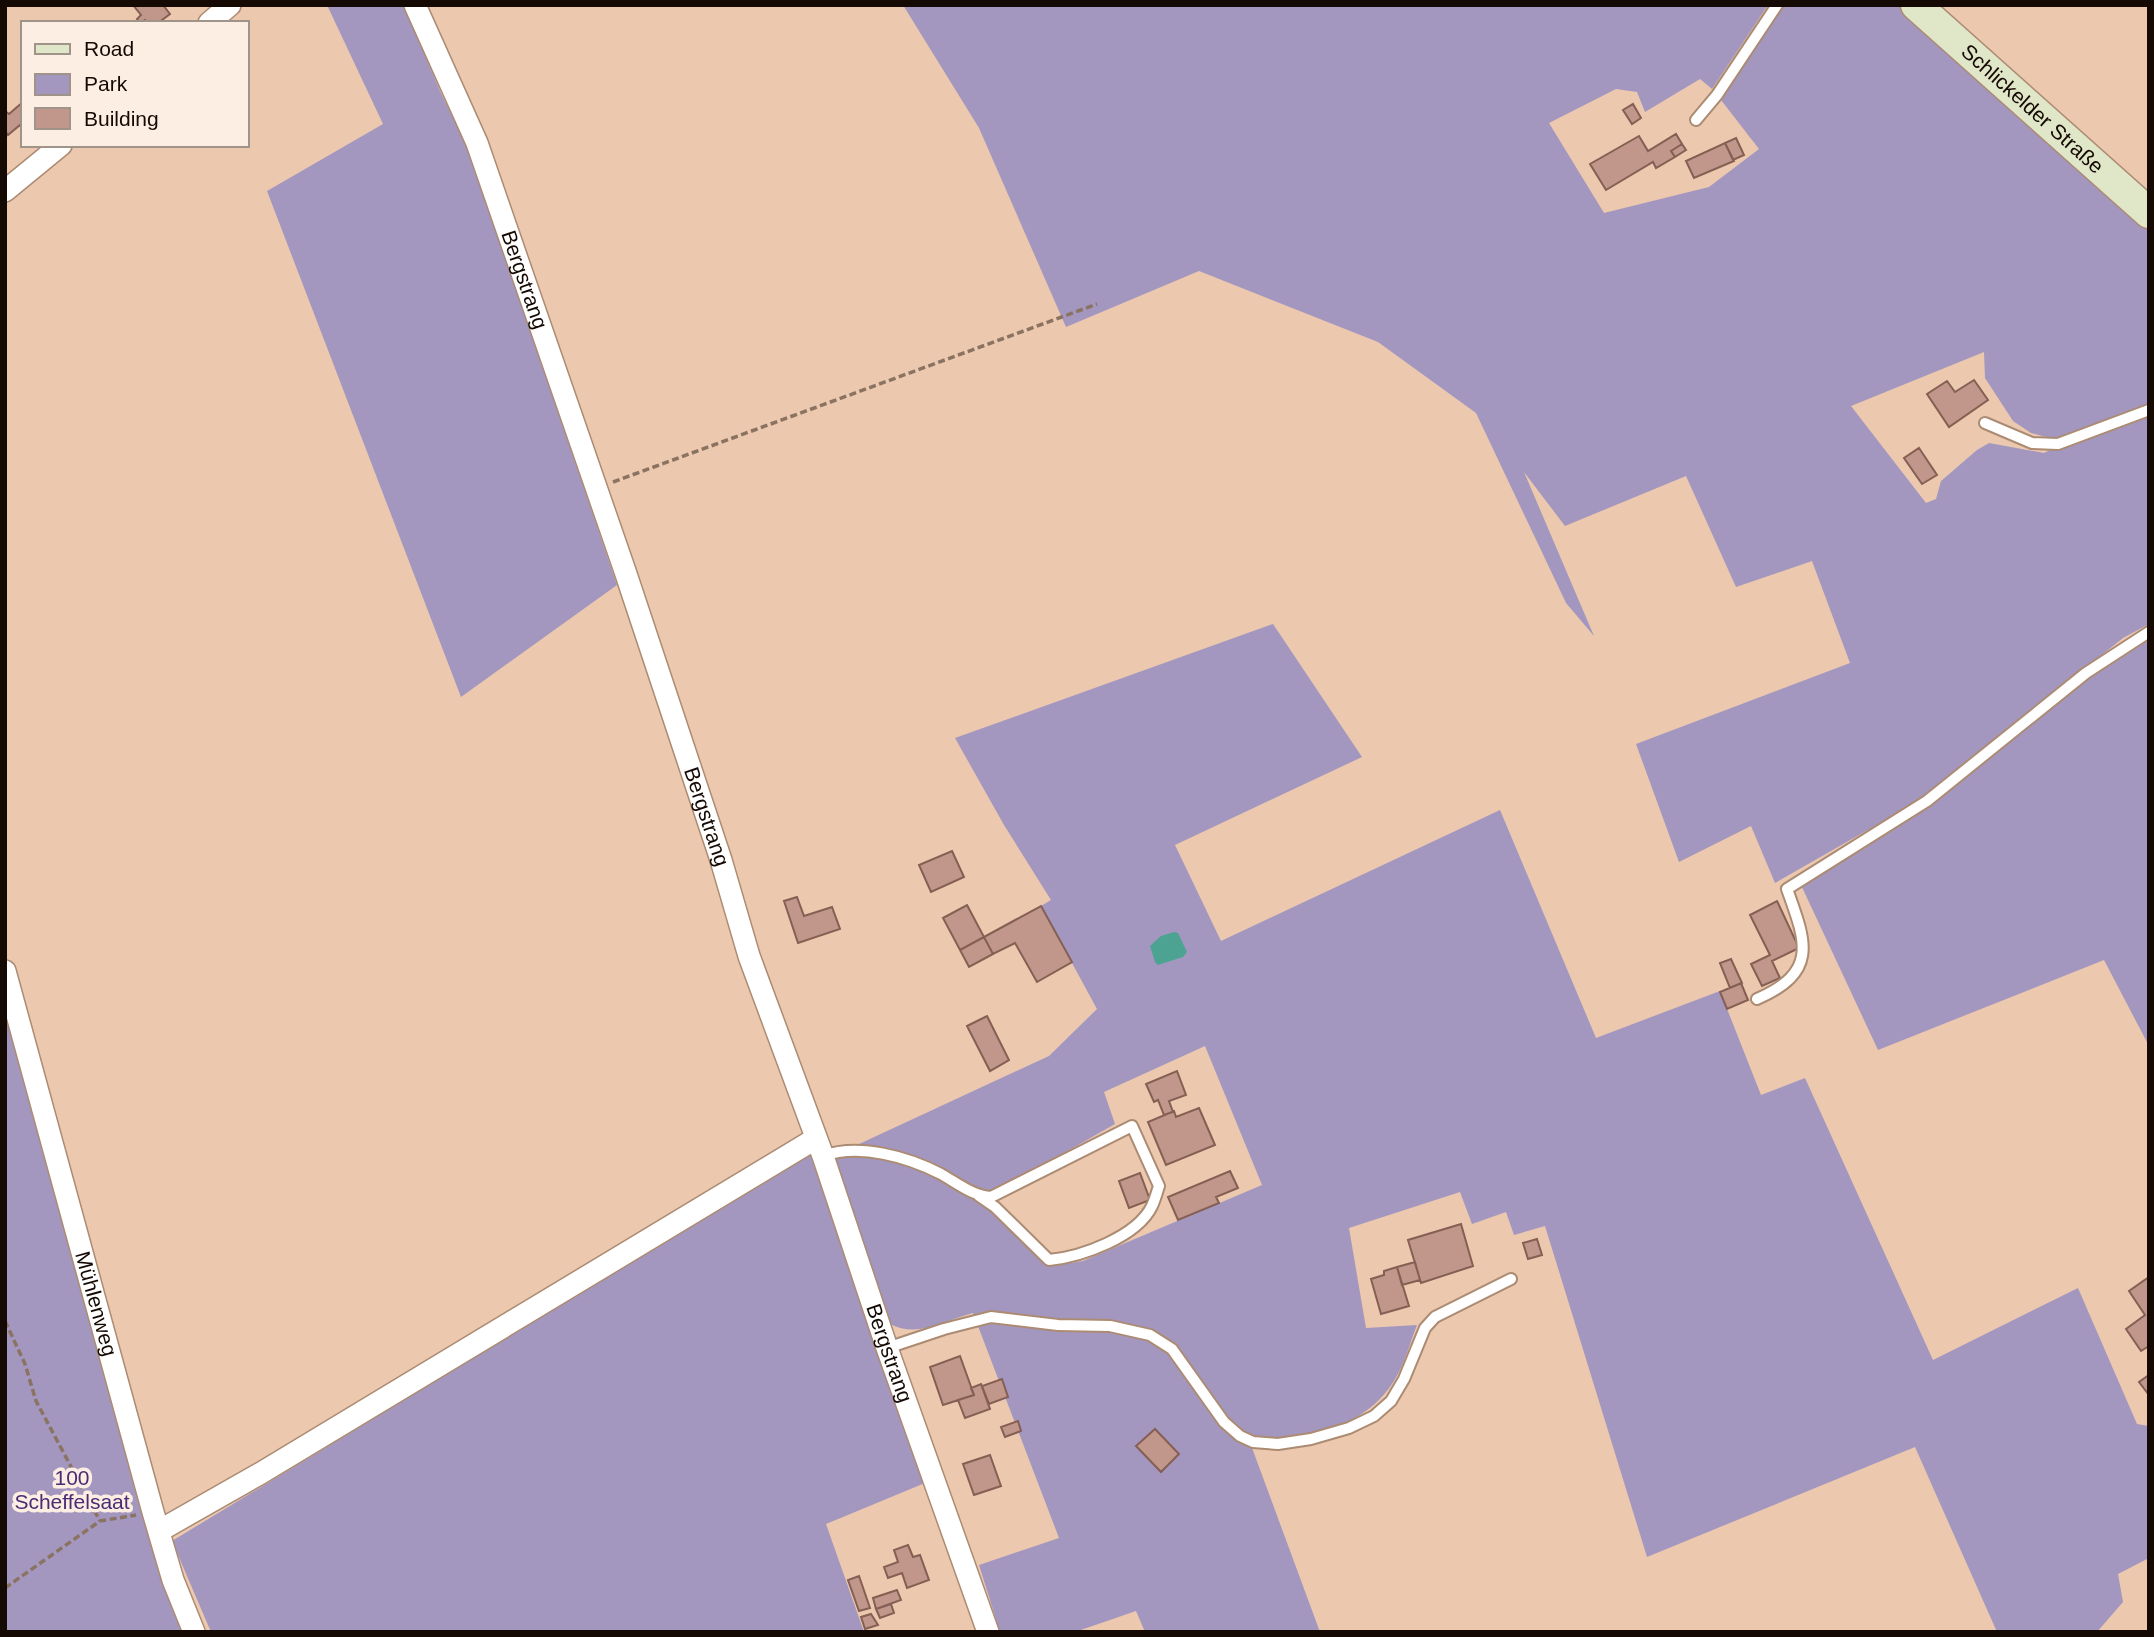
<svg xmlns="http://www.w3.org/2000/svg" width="2154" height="1637" font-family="Helvetica,sans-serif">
	<rect width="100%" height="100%" fill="#ebc8ae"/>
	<path fill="#a397c0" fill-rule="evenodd" d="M327 5H404L440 91 470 153 617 585 461 697 267 191 383 124Z
		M903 5H1768L1712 89 1700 79 1645 112 1637 92 1616 89 1549 123 1604 213 1709 187 1759 149 1721 100 1784 5H1906L2149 225V624L2123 638 1922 799 1775 883 1751 826 1679 862 1636 744 1850 663 1812 561 1736 587 1686 476 1565 526 1524 472 1594 636 1566 603 1476 413 1378 342 1199 271 1066 327 979 128ZM1984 352 1985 378 2013 421 2031 433 2054 439V448L2044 453 1989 443 1977 450 1941 481 1936 499 1926 503 1851 406Z
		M1273 624 1362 757 1175 845 1221 941 1500 810 1596 1038 1720 991 1761 1095 1805 1078 1933 1360 2078 1288 2137 1424 2149 1426V1558L2118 1574 2123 1602 2097 1632H1997L1915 1447 1647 1557 1545 1226 1514 1235 1506 1212 1472 1224 1460 1192 1349 1228 1366 1328 1417 1325C1410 1343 1404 1365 1394 1381 1363 1431 1301 1440 1248 1437L1320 1632H1145L1136 1611 1075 1632H1000L979 1565 1059 1538 973 1313C945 1320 918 1339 890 1324L829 1158 1049 1056 1097 1009 1041 906 1051 900 1004 825 955 738ZM1205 1046 1262 1185 1083 1261 1051 1266 982 1203 1001 1189 1115 1124 1104 1092Z
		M2149 638V1046L2104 960 1878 1050 1801 885C1842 860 1885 837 1924 810 1999 757 2069 682 2149 638Z
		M5 1002 184 1632H5Z
		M810 1154 925 1483 826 1524 864 1632H211L172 1541Z"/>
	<path fill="#4da392" d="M1174 932 1178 933 1187 952 1183 957 1158 965 1155 962 1150 946 1161 936Z"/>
	<path fill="#c0978a" stroke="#855f53" stroke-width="2" d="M133 5H163L170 14 158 23H148L145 20 140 23 137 19 141 15Z
		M23 102V129L20 125 8 135 5 131V111L9 114Z
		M1633 104 1641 118 1632 124 1623 110Z
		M1676 134 1682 144 1671 151 1675 157 1656 168 1653 162 1606 190 1590 164 1639 136 1648 151Z
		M1736 138 1744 155 1733 160 1725 143Z
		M1725 143 1734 161 1694 178 1686 161Z
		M1682 144 1686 150 1675 157 1671 151Z
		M1974 380 1988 400 1949 427 1927 394 1947 381 1955 392Z
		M1919 448 1937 475 1922 484 1904 458Z
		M952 851 964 877 931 892 919 865Z
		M797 897 804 916 832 907 840 929 798 943 784 901Z
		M1777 901 1799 948 1772 961 1780 978 1762 986 1751 964 1770 955 1750 915Z
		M967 905 984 937 960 950 943 918Z
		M1041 906 1072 962 1037 982 1015 943 993 954 984 937Z
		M984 937 993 954 969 967 960 950Z
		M1731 959 1742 983 1730 988 1720 963Z
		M1741 983 1748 1000 1727 1009 1720 992Z
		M987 1016 1009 1060 990 1071 967 1026Z
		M1177 1071 1186 1095 1169 1101 1173 1112 1164 1115 1158 1100 1154 1102 1146 1084Z
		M1199 1108 1215 1145 1166 1165 1148 1122 1174 1111 1176 1117Z
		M1230 1171 1238 1188 1216 1197 1219 1203 1178 1220 1168 1197Z
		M1140 1173 1150 1200 1129 1208 1119 1181Z
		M1461 1224 1473 1266 1421 1283 1408 1240Z
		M1537 1239 1542 1255 1528 1259 1523 1243Z
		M1415 1262 1420 1280 1402 1285 1397 1267Z
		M1397 1267 1409 1306 1381 1314 1371 1279 1384 1275V1271Z
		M2149 1277V1346L2141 1351 2126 1329 2145 1315 2129 1291Z
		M960 1356 974 1395 943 1405 930 1367Z
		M2149 1375V1395L2139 1382Z
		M1002 1379 1008 1397 989 1404 982 1386Z
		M981 1384 990 1409 965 1418 958 1400 974 1395 971 1388Z
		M1018 1421 1021 1431 1005 1437 1001 1427Z
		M1155 1429 1179 1454 1161 1472 1136 1446Z
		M990 1455 1001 1486 974 1495 963 1464Z
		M908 1545 913 1557 920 1555 929 1580 907 1588 902 1573 888 1578 884 1567 898 1562 894 1550Z
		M859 1576 870 1608 859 1611 848 1580Z
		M897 1590 901 1600 876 1609 873 1598Z
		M891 1604 894 1613 880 1618 876 1609Z
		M871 1614 878 1625 865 1629 861 1617Z"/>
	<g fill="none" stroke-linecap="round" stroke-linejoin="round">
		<defs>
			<path id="service" d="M1696 120 1717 95 1777 5
				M1985 423 2032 443 2058 444 2149 410
				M1757 999C1819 972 1806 942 1787 889L1927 801 2086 673 2149 632
				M823 1156C860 1143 908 1157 941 1174 957 1183 973 1196 991 1197L1132 1126 1159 1186C1157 1192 1155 1200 1152 1206 1137 1237 1081 1257 1049 1260L995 1207 979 1196
				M887 1348 944 1329 991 1317 1058 1325 1110 1326 1150 1335 1172 1349 1224 1422 1240 1436 1253 1442 1278 1444 1311 1439 1349 1428 1374 1416 1391 1401 1404 1379 1425 1328 1435 1317 1511 1279"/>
			<g id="minor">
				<path id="s1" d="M415 5 477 143 625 571 721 860 749 956 823 1156 887 1348 988 1632"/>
				<path d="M209 23 230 5"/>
				<path d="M5 191 61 145"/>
				<path id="s2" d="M5 971 153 1512 173 1580 194 1632"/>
				<path d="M159 1531 261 1473 815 1139"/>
			</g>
			<g id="secondary">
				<path id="s3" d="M1916 5 2149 213"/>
			</g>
		</defs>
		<use href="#service" stroke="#ac8b73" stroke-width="14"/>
		<use href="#minor" stroke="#ac8b73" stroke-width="24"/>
		<use href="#secondary" stroke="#ac8b73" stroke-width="33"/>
		<path stroke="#8b7362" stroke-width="3.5" stroke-dasharray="7 3.5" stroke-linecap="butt" d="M613 482 1097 304
			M5 1321 25 1364 36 1401 100 1521
			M5 1588 100 1521 136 1515"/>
		<use href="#service" stroke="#fff" stroke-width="10"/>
		<use href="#minor" stroke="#fff" stroke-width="21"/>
		<use href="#secondary" stroke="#e0e6c8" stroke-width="30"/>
	</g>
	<g text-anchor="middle" stroke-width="7" stroke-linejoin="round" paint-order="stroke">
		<g font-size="21" fill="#150a03" stroke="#fceee3">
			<text dy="7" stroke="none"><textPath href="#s3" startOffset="156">Schlickelder Straße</textPath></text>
			<text dy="7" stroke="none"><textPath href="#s1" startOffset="296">Bergstrang</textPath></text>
			<text dy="7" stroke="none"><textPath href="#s1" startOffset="863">Bergstrang</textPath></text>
			<text dy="7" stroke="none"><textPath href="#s2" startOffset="345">Mühlenweg</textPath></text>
			<text dy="7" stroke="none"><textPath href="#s1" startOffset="1430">Bergstrang</textPath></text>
		</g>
		<g font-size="21" fill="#492c73" stroke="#fceee3">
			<text x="72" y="1485">100<tspan x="72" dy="24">Scheffelsaat</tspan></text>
		</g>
	</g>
	<rect width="2154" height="1637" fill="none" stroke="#150a03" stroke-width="14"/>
	<rect x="21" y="21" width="228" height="126" fill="#fceee3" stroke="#a09389" stroke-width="2"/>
	<rect x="35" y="44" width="35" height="10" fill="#e0e6c8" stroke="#a09389" stroke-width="2"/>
	<text x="84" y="56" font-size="21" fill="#150a03">Road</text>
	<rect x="35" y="74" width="35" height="21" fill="#a397c0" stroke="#a09389" stroke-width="2"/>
	<text x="84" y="91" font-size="21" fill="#150a03">Park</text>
	<rect x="35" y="108" width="35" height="21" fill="#c0978a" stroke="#a09389" stroke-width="2"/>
	<text x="84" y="126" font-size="21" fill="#150a03">Building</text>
</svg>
